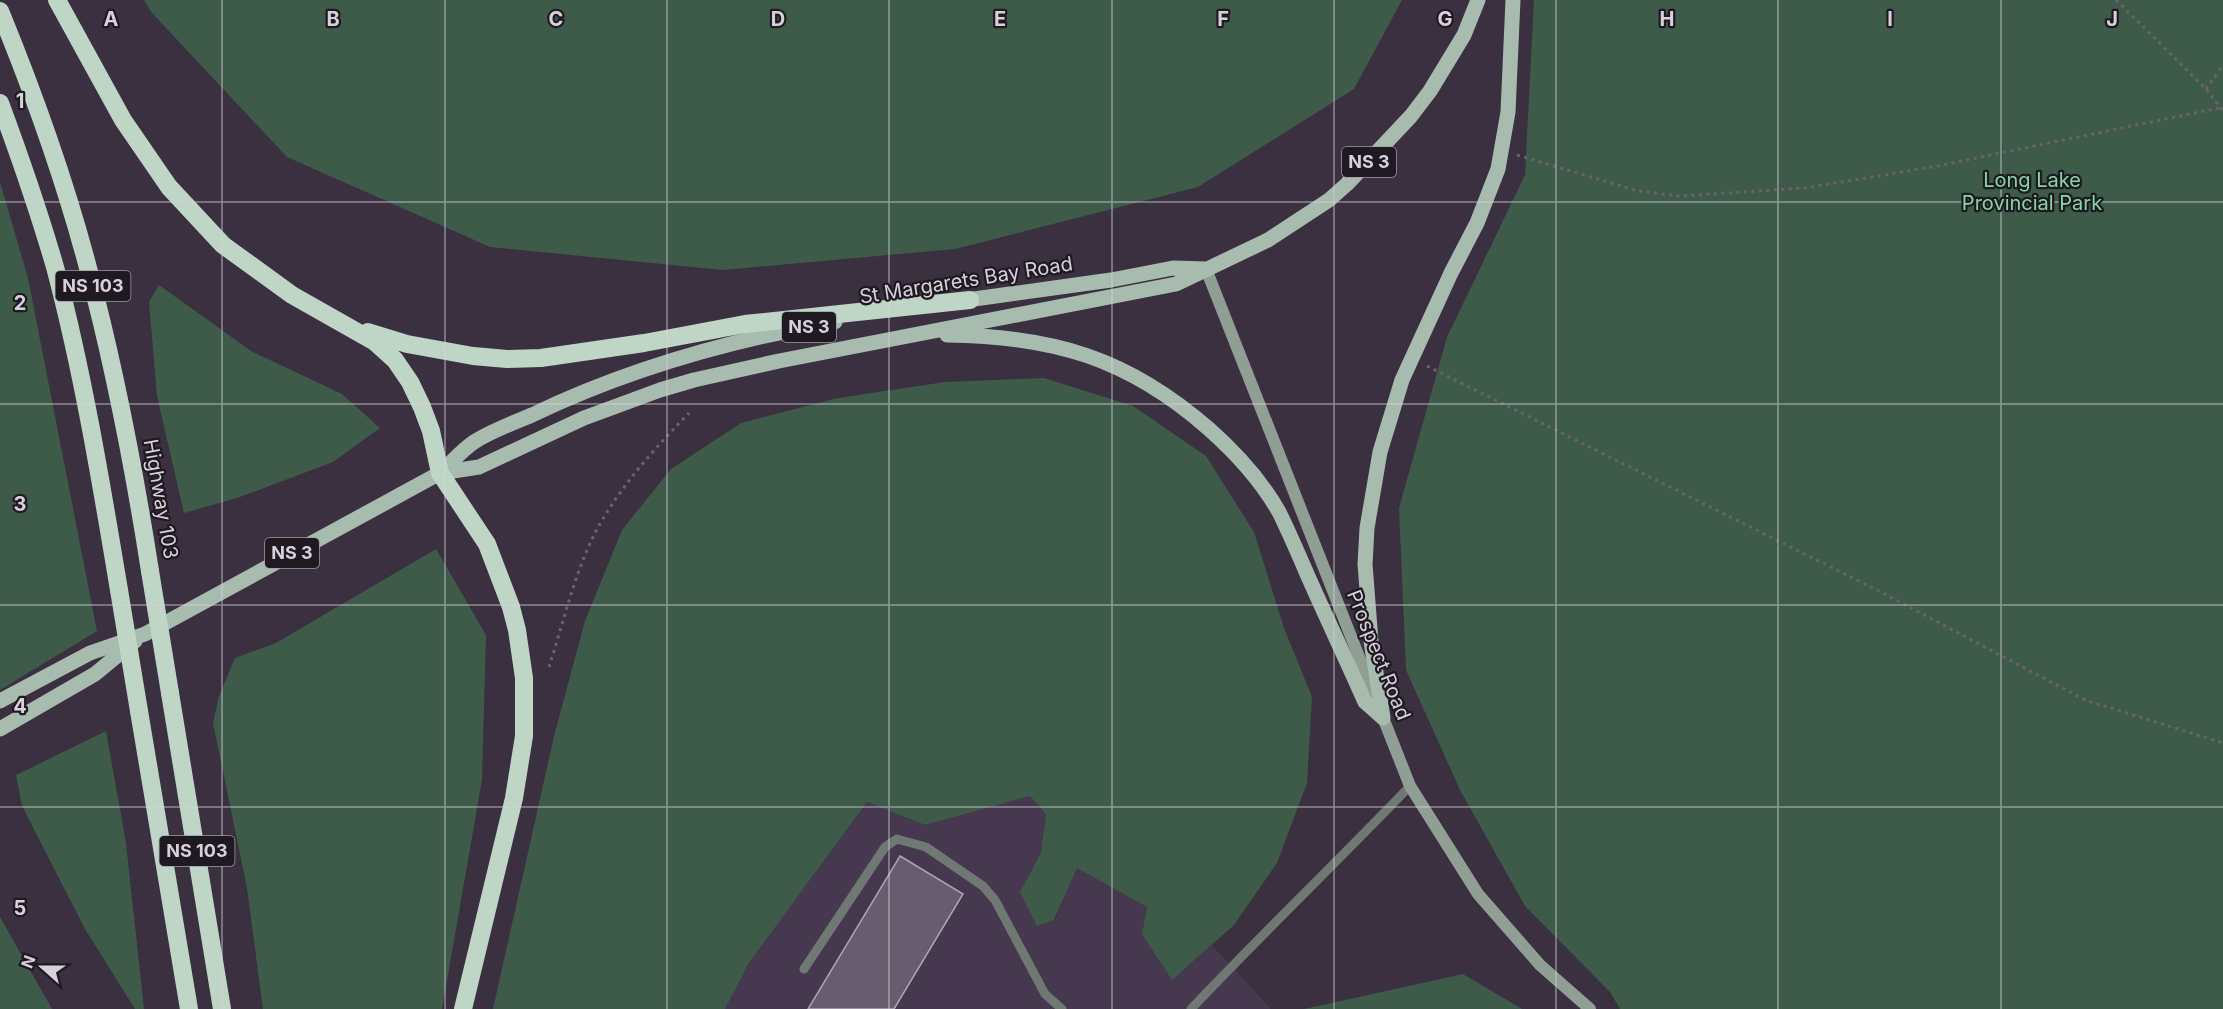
<svg xmlns="http://www.w3.org/2000/svg" width="2223" height="1009" font-family="Inter,sans-serif">
	<rect width="100%" height="100%" fill="#3a3040"/>
	<path fill="#46384e" d="M1030 796 1046 814 1041 851 1020 892 1055 920 1077 867 1148 907 1172 980 1212 945 1271 1009H725L749 963 867 802 925 825Z"/>
	<path fill="#3e5a49" d="M144 0H1402L1354 89 1198 187 955 249 723 270 490 247 287 157 152 13Z
		M1534 0H2223V1009H1620L1610 992 1525 906 1460 790 1406 670 1399 508 1447 337 1525 175Z
		M0 182 28 278 97 631 0 690Z
		M159 285 251 351 342 394 380 428 333 462 237 498 184 513 157 396 149 302Z
		M1044 378 1133 406 1206 456 1254 532 1284 628 1312 697 1307 783 1277 863 1234 925 1172 980 1142 934 1147 907 1077 868 1054 920 1037 926 1020 892 1041 852 1046 814 1030 796 925 825 867 802 749 963 725 1009H493L554 736 585 621 622 530 671 469 741 423 838 398 945 382Z
		M436 549 486 635 482 780 442 1009H263L247 888 213 723 219 696 235 658 276 643Z
		M106 731 126 843 144 1009H135L85 929 22 806 16 775Z
		M0 917 52 1009H0Z
		M1463 974 1522 1009H1304Z"/>
	<path fill="#685d6f" stroke="#afa3b7" stroke-width="1.5" d="M900 856 963 894 894 1009H808Z"/>
	<g fill="none" stroke-linecap="round" stroke-linejoin="round">
		<path stroke="#6b6270" stroke-width="3" stroke-dasharray="3 4.5" stroke-linecap="butt" d="M2116 0 2206 89 2223 111
			M2206 89 2223 65
			M1517 155 1638 191 1680 196 1805 188 1932 167 2219 108
			M1427 366 1877 590 2085 700 2223 743
			M549 667C564 621 576 566 600 524 624 482 656 447 689 413"/>
		<path stroke="#6f7872" stroke-width="9" d="M804 969 885 847 897 839 926 847 983 886 995 900 1045 994 1062 1009
			M1191 1009C1263 933 1338 861 1410 786"/>
		<path stroke="#909e94" stroke-width="12" d="M1206 269 1410 786 1478 894 1540 965 1590 1009"/>
		<path stroke="#a8bbaf" stroke-width="15" d="M960 301 1111 280 1173 268 1206 269
			M947 335C1053 336 1128 358 1209 429 1236 453 1261 480 1279 512 1289 532 1298 553 1307 574 1326 617 1346 659 1365 702L1383 718
			M440 473 479 467 584 418 660 390 694 380 779 361 1176 284 1268 240 1329 200 1347 184 1411 116 1430 91 1464 35 1478 0
			M0 701 90 653 145 634 440 473C451 463 462 450 474 442 491 431 513 423 532 415 628 369 730 340 835 322
			M1383 718 1371 641 1365 564 1367 528 1380 452 1402 380 1451 273 1477 223 1498 169 1508 112 1513 0
			M0 729 95 674 135 641"/>
		<path stroke="#bfd5c6" stroke-width="18" d="M57 0 123 120 169 187 223 245 292 295 375 342 395 360 410 382 422 407 431 431 440 473 487 544 511 607 517 630 524 678V736L514 798 463 1009
			M0 11C34 94 64 178 87 264 114 365 134 468 150 571
			M0 103C20 157 39 212 55 267 83 373 101 482 119 590
			M368 332 407 344 473 356 507 359 541 358 644 343 745 324 970 300
			M170 693 222 1009
			M139 711 189 1009"/>
		<path stroke="#bfd5c6" stroke-width="18" d="M150 571 170 693
			M119 590 139 711"/>
	</g>
	<path fill="none" stroke="#d8d1dc" stroke-width="1.5" stroke-opacity="0.55" d="M222 0V1009M445 0V1009M667 0V1009M889 0V1009M1112 0V1009M1334 0V1009M1556 0V1009M1778 0V1009M2001 0V1009M0 202H2223M0 404H2223M0 605H2223M0 807H2223"/>
	<g text-anchor="middle" stroke-width="4.5" stroke-linejoin="round" paint-order="stroke">
		<g fill="#1f1a22" stroke="#a09aa4" stroke-width="1.5">
			<rect x="1342" y="147" width="54" height="30" rx="4.5"/>
			<rect x="55.5" y="271" width="75" height="30" rx="4.5"/>
			<rect x="782" y="312" width="54" height="30" rx="4.5"/>
			<rect x="265" y="538" width="54" height="30" rx="4.5"/>
			<rect x="159.5" y="836" width="75" height="30" rx="4.5"/>
		</g>
		<g font-size="18" font-weight="bold" fill="#d8d1dc">
			<text x="1369" y="168">NS 3</text>
			<text x="93" y="292">NS 103</text>
			<text x="809" y="333">NS 3</text>
			<text x="292" y="559">NS 3</text>
			<text x="197" y="857">NS 103</text>
		</g>
		<g font-size="20" fill="#85d5a5" stroke="#1f1a22">
			<text x="2032" y="187">Long Lake<tspan x="2032" dy="23">Provincial Park</tspan></text>
		</g>
		<g font-size="20" fill="#d8d1dc" stroke="#1f1a22">
			<text transform="translate(966 280) rotate(-9)" y="7">St Margarets Bay Road</text>
			<text transform="translate(161 499) rotate(80)" y="7">Highway 103</text>
			<text transform="translate(1379 655) rotate(68)" y="7">Prospect Road</text>
		</g>
	</g>
	<g font-size="20" text-anchor="middle" font-weight="bold" fill="#d8d1dc" stroke="#1f1a22" stroke-width="4.5" stroke-linejoin="round" paint-order="stroke">
		<text x="111" y="26">A</text>
		<text x="333" y="26">B</text>
		<text x="556" y="26">C</text>
		<text x="778" y="26">D</text>
		<text x="1000" y="26">E</text>
		<text x="1223" y="26">F</text>
		<text x="1445" y="26">G</text>
		<text x="1667" y="26">H</text>
		<text x="1890" y="26">I</text>
		<text x="2112" y="26">J</text>
		<text x="20" y="108">1</text>
		<text x="20" y="310">2</text>
		<text x="20" y="511">3</text>
		<text x="20" y="713">4</text>
		<text x="20" y="915">5</text>
	</g>
	<g transform="translate(42 967) rotate(291)" stroke="#1f1a22" stroke-width="4.5" paint-order="stroke">
	<path d="M0-4.5L10 22L0 15L-10 22Z" fill="#d8d1dc"/>
	<text y="-9" font-size="16" font-weight="bold" text-anchor="middle" fill="#d8d1dc">N</text>
	</g>
</svg>
